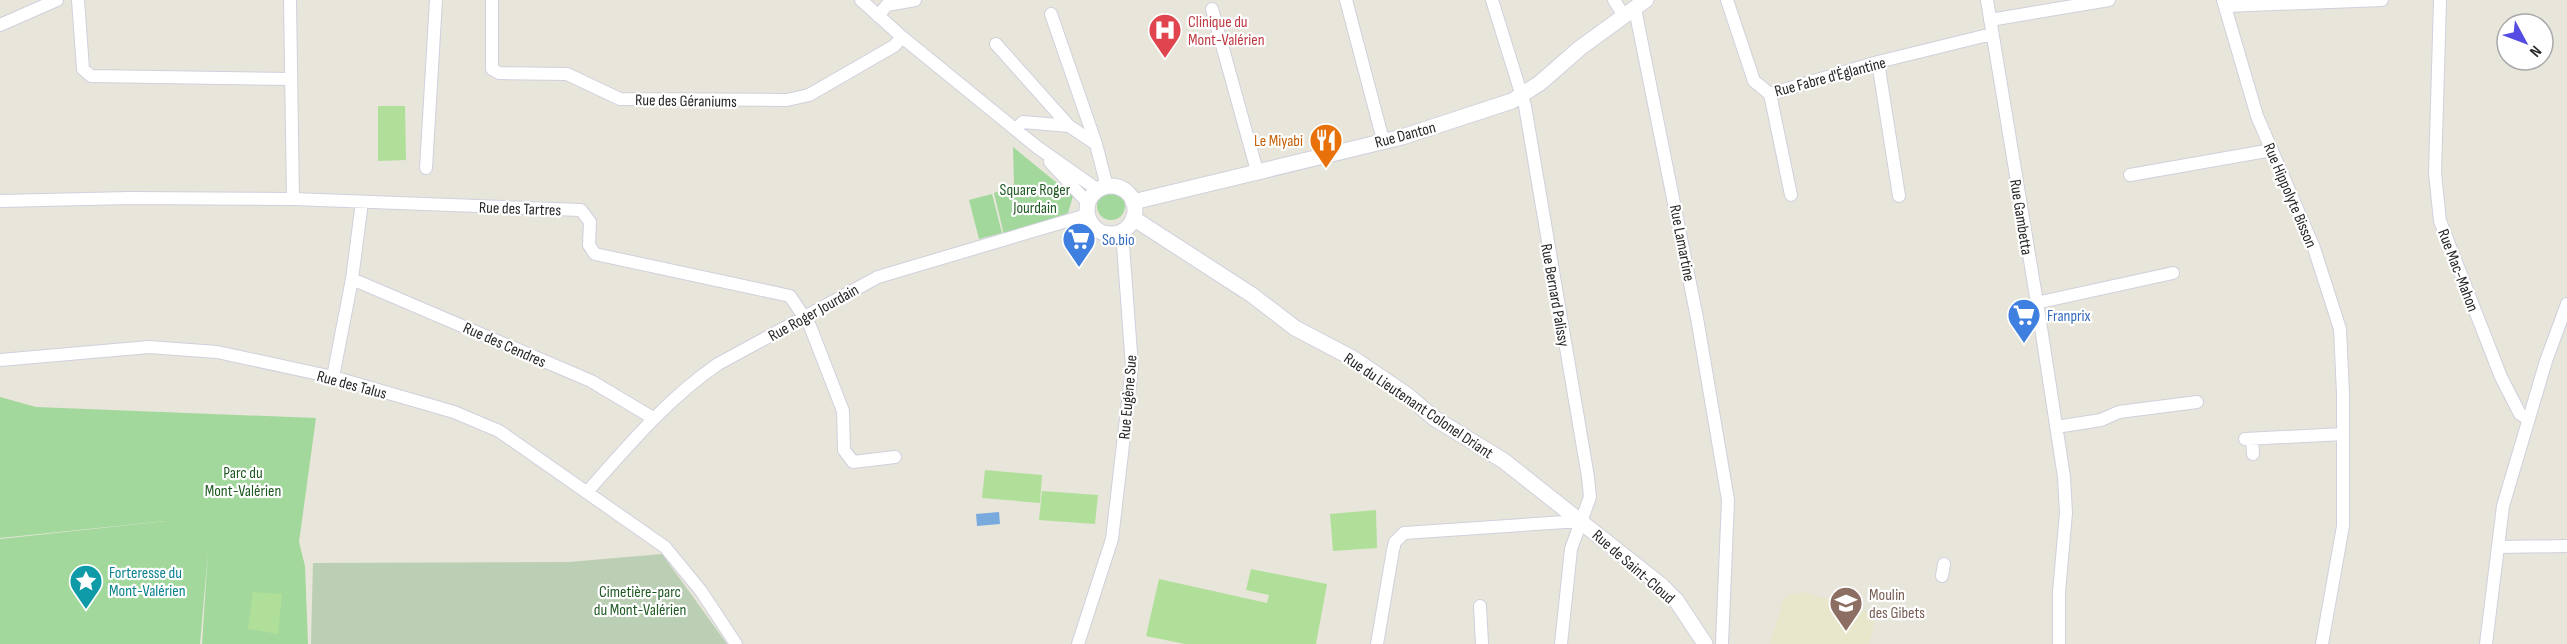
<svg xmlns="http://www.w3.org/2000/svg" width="2567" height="644" font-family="'Sofia Sans Condensed',sans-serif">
	<rect width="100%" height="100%" fill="#e8e5da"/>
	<path fill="#e8e6cb" d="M1804 592 1877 614 1869 644H1770L1783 600 1788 595Z"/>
	<path fill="#a2d89c" d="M1013 147 1073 196 1068 213 1004 235 994 193 1014 184Z
		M1097 206a14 14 0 1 1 28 0a14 14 0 1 1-28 0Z
		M992 194 1002 233 979 239 969 200Z
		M0 397 36 407 316 418 299 542 305 566 308 644H202L208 552 200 644H0V539L176 520 0 538Z"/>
	<path fill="#bacfb3" d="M662 554 727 644H311L313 563 569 562Z"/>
	<path fill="#b0df99" d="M378 106H405L406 160 378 161Z
		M985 470 1042 475 1040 503 982 498Z
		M1042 491 1098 495 1095 524 1039 520Z
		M1376 510 1377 548 1333 551 1330 514Z
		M1251 569 1327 584 1316 644H1185L1146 636 1159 579 1267 603 1269 595 1246 590Z
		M253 592 282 594 278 634 248 629Z"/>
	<path fill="#78aade" d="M999 512 1000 524 977 526 976 514Z"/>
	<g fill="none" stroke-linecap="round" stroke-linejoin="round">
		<defs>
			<path id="minor" d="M78 0 83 69 91 76 291 79
				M290 0 293 199
				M492 0V69L499 73 567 74 620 99 787 100 809 95 894 46 902 37
				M861 0 902 37 1037 147 1098 190
				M1346 0 1383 140
				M1492 0 1525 106 1588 477 1590 497 1571 549 1561 644
				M1614 0 1624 16
				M1727 0 1754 81 1770 94 1878 62 1992 34
				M1987 0 2040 321 2064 477 2066 513 2059 592V644
				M2223 0 2257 116 2314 248 2340 329 2343 394V526L2322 644
				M2440 0 2435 173 2440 221 2501 377 2520 414 2528 419
				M2226 6 2382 0
				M1212 9 1257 171
				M1635 9 1697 318 1728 500 1722 644
				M1051 14 1096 144 1107 187
				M878 16 887 5 915 0
				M1990 20 2109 0
				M0 25 57 0
				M996 44 1069 126 1096 144
				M1878 62 1899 196
				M1770 94 1791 195
				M1016 129 1023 122 1069 126
				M1050 162 1088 203
				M426 168 436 0
				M2130 175 2272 150
				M0 201 129 198 293 199 581 210 590 222 589 245 595 254 790 296 810 326 843 411 844 450 853 462 895 457
				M352 279 591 381 653 418
				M2036 303 2173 273
				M0 360 149 347 217 352 333 377 454 412 499 431 665 547 701 591 736 644
				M333 377 352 279 362 202
				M2056 427 2101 420 2119 412 2197 402
				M2245 439 2343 434
				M2252 439 2253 454
				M587 492C628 446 667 399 718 364L878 277 1087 215
				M2498 547 2567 546
				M1942 576 1944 564
				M1480 606 1482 644
				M1078 644 1112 539 1132 367 1122 231
				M1377 644 1393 550 1395 542 1404 533 1580 521
				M2486 644 2503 506 2546 361 2567 304"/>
			<path id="tertiary" d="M1087 210a24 24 0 1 1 48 0a24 24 0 1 1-48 0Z
				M1133 202 1402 137 1512 101 1540 83 1580 48 1646 0
				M1133 218 1252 295 1295 328 1354 359 1407 395 1434 418 1504 461 1662 586 1676 600 1705 644"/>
		</defs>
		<use href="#minor" stroke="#d0d0de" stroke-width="14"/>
		<use href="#tertiary" stroke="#d0d0de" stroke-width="17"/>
		<use href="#minor" stroke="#fff" stroke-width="12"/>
		<use href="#tertiary" stroke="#fff" stroke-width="15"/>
	</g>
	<defs>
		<symbol id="hospital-pin" viewBox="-11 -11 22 30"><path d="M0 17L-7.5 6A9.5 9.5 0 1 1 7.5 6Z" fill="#e0444e" stroke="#fff"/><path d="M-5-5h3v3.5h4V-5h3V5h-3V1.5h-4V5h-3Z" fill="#fff"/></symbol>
		<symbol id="restaurant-pin" viewBox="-11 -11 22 30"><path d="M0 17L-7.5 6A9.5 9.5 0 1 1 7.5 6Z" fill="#e8710a" stroke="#fff"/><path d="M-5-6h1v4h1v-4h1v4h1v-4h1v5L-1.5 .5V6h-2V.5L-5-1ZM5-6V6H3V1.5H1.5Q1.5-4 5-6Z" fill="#fff"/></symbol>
		<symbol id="supermarket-pin" viewBox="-11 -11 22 30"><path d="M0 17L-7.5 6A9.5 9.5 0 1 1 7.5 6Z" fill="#3f7fe0" stroke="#fff"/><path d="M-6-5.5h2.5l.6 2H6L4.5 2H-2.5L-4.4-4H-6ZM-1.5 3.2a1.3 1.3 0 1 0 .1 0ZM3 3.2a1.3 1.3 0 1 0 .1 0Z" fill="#fff"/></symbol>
		<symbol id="sight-pin" viewBox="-11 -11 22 30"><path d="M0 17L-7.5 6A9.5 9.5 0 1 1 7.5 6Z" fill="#0f9aa8" stroke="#fff"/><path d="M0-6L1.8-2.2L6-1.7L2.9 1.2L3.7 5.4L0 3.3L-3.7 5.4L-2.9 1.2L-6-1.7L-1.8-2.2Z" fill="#fff"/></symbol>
		<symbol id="school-pin" viewBox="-11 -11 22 30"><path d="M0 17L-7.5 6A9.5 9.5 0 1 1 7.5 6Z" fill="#8d6e63" stroke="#fff"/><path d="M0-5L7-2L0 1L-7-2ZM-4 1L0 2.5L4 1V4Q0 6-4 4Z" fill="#fff"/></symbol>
	</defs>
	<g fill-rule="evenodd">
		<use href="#hospital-pin" x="1146" y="11" width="38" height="52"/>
		<use href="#restaurant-pin" x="1307" y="121" width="38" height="52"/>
		<use href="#supermarket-pin" x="1060" y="220" width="38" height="52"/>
		<use href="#supermarket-pin" x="2005" y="296" width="38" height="52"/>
		<use href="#sight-pin" x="67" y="562" width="38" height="52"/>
		<use href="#school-pin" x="1827" y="584" width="38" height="52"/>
	</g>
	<g text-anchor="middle" stroke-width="4.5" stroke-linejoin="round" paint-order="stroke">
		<g font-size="16" fill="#be3a42" stroke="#fff" text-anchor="start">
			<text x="1188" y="27">Clinique du<tspan x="1188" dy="18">Mont-Valérien</tspan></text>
		</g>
		<g font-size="16" fill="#272727" stroke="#fff">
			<text transform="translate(1830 76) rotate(-15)" y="6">Rue Fabre d'Églantine</text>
			<text transform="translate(686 100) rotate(1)" y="6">Rue des Géraniums</text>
			<text transform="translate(1405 134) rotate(-15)" y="6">Rue Danton</text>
			<text transform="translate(2291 195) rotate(67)" y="6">Rue Hippolyte Bisson</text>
			<text transform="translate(520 208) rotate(2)" y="6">Rue des Tartres</text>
			<text transform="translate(2022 217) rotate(81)" y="6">Rue Gambetta</text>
			<text transform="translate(1683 243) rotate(79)" y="6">Rue Lamartine</text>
			<text transform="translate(2459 270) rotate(69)" y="6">Rue Mac-Mahon</text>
			<text transform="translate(1556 295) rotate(80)" y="6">Rue Bernard Palissy</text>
			<text transform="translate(813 312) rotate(-29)" y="6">Rue Roger Jourdain</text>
			<text transform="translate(505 344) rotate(24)" y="6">Rue des Cendres</text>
			<text transform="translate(352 384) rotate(15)" y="6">Rue des Talus</text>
			<text transform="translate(1127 397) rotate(-85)" y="6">Rue Eugène Sue</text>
			<text transform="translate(1419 405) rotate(34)" y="6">Rue du Lieutenant Colonel Driant</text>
			<text transform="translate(1634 566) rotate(41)" y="6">Rue de Saint-Cloud</text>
		</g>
		<g font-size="16" fill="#c56008" stroke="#fff" text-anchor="end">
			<text x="1303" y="146">Le Miyabi</text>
		</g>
		<g font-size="16" fill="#215a23" stroke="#fff">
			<text x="1035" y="195">Square Roger<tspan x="1035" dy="18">Jourdain</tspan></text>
			<text x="243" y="478">Parc du<tspan x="243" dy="18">Mont-Valérien</tspan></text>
			<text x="640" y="597">Cimetière-parc<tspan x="640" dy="18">du Mont-Valérien</tspan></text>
		</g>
		<g font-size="16" fill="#366cbe" stroke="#fff" text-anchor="start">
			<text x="1102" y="245">So.bio</text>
			<text x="2047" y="321">Franprix</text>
		</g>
		<g font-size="16" fill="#0d838f" stroke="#fff" text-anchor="start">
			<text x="109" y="578">Forteresse du<tspan x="109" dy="18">Mont-Valérien</tspan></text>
		</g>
		<g font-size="16" fill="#785e54" stroke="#fff" text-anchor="start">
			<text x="1869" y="600">Moulin<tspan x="1869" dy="18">des Gibets</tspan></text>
		</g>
	</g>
	<g transform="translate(2525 42) rotate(131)"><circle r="28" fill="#ffffff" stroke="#a9a9a9" stroke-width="1.5"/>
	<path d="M0-4.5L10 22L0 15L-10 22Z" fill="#554ce3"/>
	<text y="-9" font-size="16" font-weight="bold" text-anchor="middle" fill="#272727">N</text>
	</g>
</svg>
